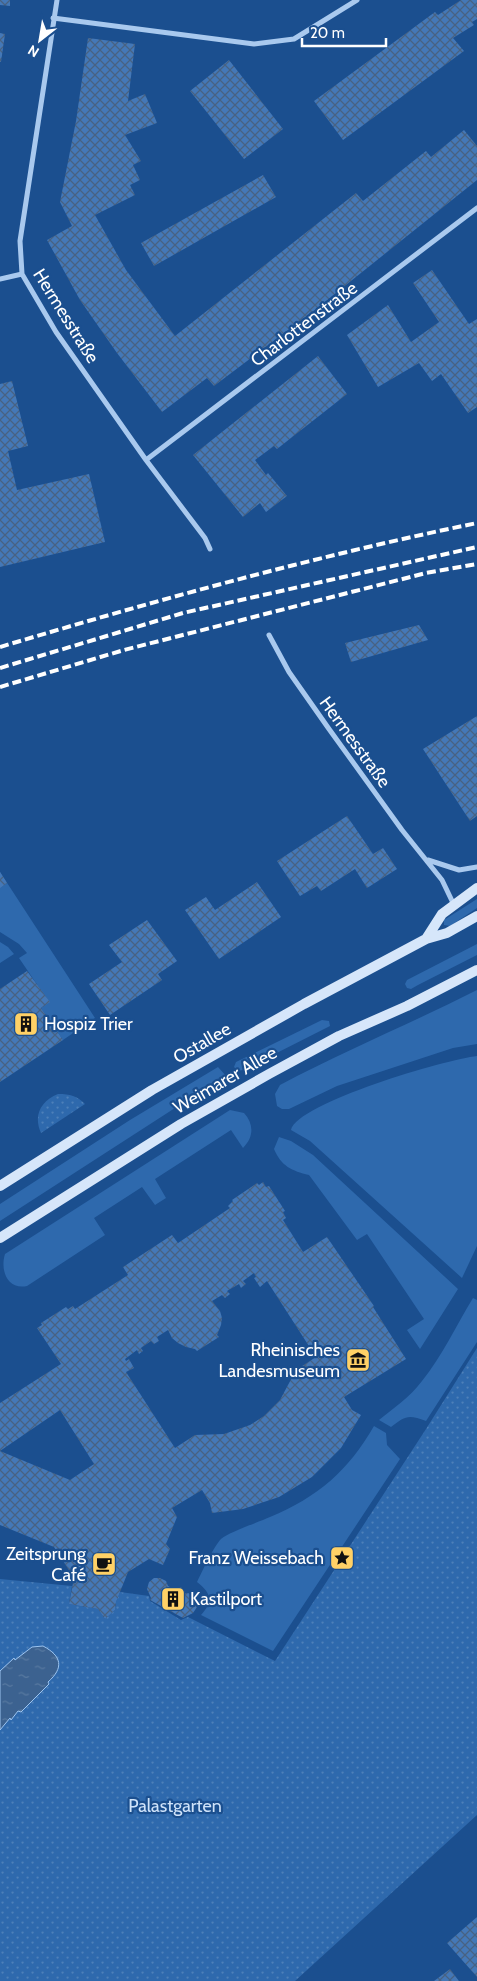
<svg xmlns="http://www.w3.org/2000/svg" width="477" height="1981" font-family="Cabin,sans-serif">
	<defs>
		<pattern id="park-dots" width="8" height="8" patternUnits="userSpaceOnUse" patternTransform="scale(1.25)"><rect width="8" height="8" fill="#2e69ad"/><path d="M2 2h.1M6 6h.1" fill="none" stroke="#4d80b9" stroke-width="1.8" stroke-linecap="round"/></pattern>
		<pattern id="water-ripples" width="26" height="14" patternUnits="userSpaceOnUse" patternTransform="scale(1.25)"><rect width="26" height="14" fill="#3c6290"/><path d="M2 4q2-2 4 0t4 0M15 11q2-2 4 0t4 0" fill="none" stroke="#597aa1"/></pattern>
		<pattern id="building-cross-hatch" width="8" height="8" patternUnits="userSpaceOnUse" patternTransform="scale(1.25)"><rect width="8" height="8" fill="#4478b7"/><path d="M0 0l8 8M0 8l8-8" fill="none" stroke="#486282"/></pattern>
	</defs>
	<rect width="100%" height="100%" fill="#1b4f8f"/>
	<path fill="#2e69ad" d="M0 872 95 1018 63 1040 41 1008 49 1002 19 958 27 953 19 944 0 932Z
		M477 899V908L450 926 444 925V920Z
		M0 942 8 947 14 954 0 963Z
		M477 944V955L418 985 411 989 407 988 405 984 407 980Z
		M477 990V1044L453 1048 337 1086 289 1109H282L277 1106 275 1094 280 1085C344 1051 412 1023 477 990Z
		M322 1020 329 1021 330 1026 243 1070 238 1071 234 1067 236 1062Z
		M477 1056V1246L462 1278 310 1141 291 1130C297 1103 447 1059 477 1056Z
		M218 1067 227 1077 175 1108 0 1221V1204L130 1120Z
		M230 1110 244 1113C254 1124 254 1137 243 1148L231 1130 155 1179 166 1198 155 1205 142 1187 94 1218 105 1235 27 1286C7 1290 0 1270 5 1254Z
		M279 1137 291 1141 313 1155 458 1289 420 1349 407 1330 424 1319 367 1234 357 1240 309 1175C292 1171 281 1166 274 1149Z
		M473 1298 477 1300V1342L426 1421C408 1414 405 1416 391 1427L379 1420C394 1408 410 1397 422 1381 442 1356 456 1326 473 1298Z
		M374 1426 386 1433 387 1445 400 1459 273 1651 201 1615C214 1601 211 1593 197 1582 202 1572 214 1546 221 1539 229 1532 259 1522 270 1517 318 1497 348 1471 374 1426Z"/>
	<path fill="url(#park-dots)" d="M58 1094C70 1094 77 1096 85 1104L41 1133C33 1115 41 1101 58 1094Z
		M477 1348V1815L295 1981H0V1579L72 1586 69 1604 98 1609 105 1619 115 1610 116 1602 120 1592 149 1596 150 1601 181 1620 188 1617 275 1661 426 1429Z"/>
	<path fill="url(#water-ripples)" stroke="#9cc4f0" d="M43 1646C62 1656 64 1668 48 1682L49 1684 21 1712 18 1711 11 1720 10 1718 0 1730V1671L14 1658 15 1660 32 1647Z"/>
	<path fill="url(#building-cross-hatch)" fill-rule="evenodd" d="M0 0H10V6L0 5Z
		M461 0H477V19L472 22 474 25 453 38 464 51 343 140 314 101 435 12 438 15Z
		M0 33 5 34 1 62H0Z
		M88 38 135 44 128 101 145 94 157 123 125 135 141 161 133 165 140 180 130 185 135 195 95 215 126 270 175 336 356 193 363 201 426 151 431 157 464 130 477 146V180L316 309 214 386 207 378 162 412 117 353 80 300 47 240 72 226 60 202 76 121Z
		M229 60 283 129 244 159 190 91Z
		M263 175 276 197 154 266 141 243Z
		M432 270 469 324 477 319V407L468 413 441 374 432 381 419 363 378 387 347 335 388 305 411 342 439 322 413 283Z
		M318 356 347 394 277 449 274 446 255 460 266 475 268 473 287 496 266 512 260 503 243 517 193 455Z
		M12 381 28 446 8 451 17 490 89 474 105 542 0 567V384Z
		M419 625 428 640 351 662 345 643Z
		M477 716V816L470 821 423 749Z
		M347 816 373 854 383 848 397 869 367 888 355 869 321 891 317 886 300 896 277 861Z
		M0 872 7 883 0 888Z
		M257 882 281 917 219 959 185 910 206 897 215 910Z
		M147 920 177 961 158 974 162 980 110 1015 89 984 122 962 109 945Z
		M27 971 50 1002 41 1008 63 1040 0 1082V989Z
		M263 1182 266 1187 269 1186 285 1211 283 1212 286 1218 283 1220 303 1252 327 1237 374 1306 373 1307 406 1359 344 1397 352 1410 361 1415 341 1448 312 1477 279 1497 243 1509 212 1513 210 1503 202 1490 172 1508 177 1517 166 1544 170 1549 163 1565 149 1559 128 1572 116 1602 115 1610 105 1619 98 1609 69 1604 74 1578 54 1547 0 1525V1403L61 1364 37 1328 42 1325 41 1323 66 1307 68 1309 73 1306 75 1309 128 1275 123 1267 172 1235 178 1243 230 1208 228 1206 233 1201 232 1200 257 1183 259 1185ZM254 1273 256 1277 254 1278 260 1287 267 1281 316 1357 296 1370 280 1400 264 1416 250 1425 224 1434 195 1435 175 1448 126 1372 134 1368 129 1359 126 1361 125 1359 137 1350 139 1354 143 1351 141 1348 151 1341 154 1344 159 1341 157 1337 168 1330 172 1338 178 1343 186 1347 195 1349 197 1351 219 1337 217 1335 221 1325 222 1318 220 1311 212 1301 222 1295 225 1298 230 1294 227 1291 239 1284 241 1288 246 1284 243 1281ZM60 1410 94 1464 70 1480 0 1451Z
		M154 1578H160L166 1581 168 1586 182 1594 188 1593 194 1596 197 1601V1607L193 1613 183 1618 150 1600 151 1598 147 1589 149 1582Z
		M477 1917V1977L447 1943Z
		M450 1969 459 1981H434Z"/>
	<g fill="none" stroke-linecap="round" stroke-linejoin="round">
		<path stroke="#a9c9ee" stroke-width="5" d="M57 0 20 241 22 274 56 332 146 460 205 538 210 549
			M53 18 254 44 294 39 357 0
			M0 279 22 274
			M146 460 477 208
			M269 635 289 672 329 729 402 830 442 880 454 905
			M428 860 459 870 477 867"/>
		<path stroke="#d6e6fa" stroke-width="10" d="M426 939 442 914 477 888
			M0 1186 152 1090 304 1004 426 939 447 933 477 916
			M0 1238 181 1124 269 1074 339 1036 407 1006 477 970"/>
		<path stroke="#fff" stroke-width="4" stroke-dasharray="9 4" stroke-linecap="butt" d="M0 647C157 600 316 556 477 523
			M0 668 183 613 477 547
			M0 687 124 650 426 573 477 564"/>
	</g>
	<defs>
		<symbol id="building-square" viewBox="-11 -11 22 22"><rect x="-9" y="-9" width="18" height="18" rx="4" fill="#ffd166" stroke="#1b4f8f"/><path d="M-4-6H4V6H1V3H-1V6H-4ZM-2.5-4.3h1.7v1.8h-1.7ZM.8-4.3h1.7v1.8H.8ZM-2.5-1h1.7V.8h-1.7ZM.8-1h1.7V.8H.8Z" fill="#111"/></symbol>
		<symbol id="museum-square" viewBox="-11 -11 22 22"><rect x="-9" y="-9" width="18" height="18" rx="4" fill="#ffd166" stroke="#1b4f8f"/><path d="M0-6L6-3V-2H-6V-3ZM-5-1h2V3h-2ZM-1-1h2V3h-2ZM3-1h2V3H3ZM-6 4H6V6H-6Z" fill="#111"/></symbol>
		<symbol id="sight-square" viewBox="-11 -11 22 22"><rect x="-9" y="-9" width="18" height="18" rx="4" fill="#ffd166" stroke="#1b4f8f"/><path d="M0-6L1.8-2.2L6-1.7L2.9 1.2L3.7 5.4L0 3.3L-3.7 5.4L-2.9 1.2L-6-1.7L-1.8-2.2Z" fill="#111"/></symbol>
		<symbol id="cafe-square" viewBox="-11 -11 22 22"><rect x="-9" y="-9" width="18" height="18" rx="4" fill="#ffd166" stroke="#1b4f8f"/><path d="M-5.5-4.5H6V0H3Q3 3.5 0 3.5H-2.5Q-5.5 3.5-5.5 0ZM3-3.2v2h1.7v-2ZM-6 4.5H4V6H-6Z" fill="#111"/></symbol>
	</defs>
	<g fill-rule="evenodd">
		<use href="#building-square" x="12" y="1010" width="28" height="28"/>
		<use href="#museum-square" x="344" y="1346" width="28" height="28"/>
		<use href="#sight-square" x="328" y="1544" width="28" height="28"/>
		<use href="#cafe-square" x="90" y="1550" width="28" height="28"/>
		<use href="#building-square" x="159" y="1585" width="28" height="28"/>
	</g>
	<g text-anchor="middle" stroke-width="4.5" stroke-linejoin="round" paint-order="stroke">
		<g font-size="18" fill="#fff" stroke="#1b4f8f">
			<text transform="translate(66 316) rotate(58)" y="6">Hermesstraße</text>
			<text transform="translate(304 324) rotate(-37)" y="6">Charlottenstraße</text>
			<text transform="translate(355 742) rotate(54)" y="6">Hermesstraße</text>
			<text transform="translate(202 1043) rotate(-30)" y="6">Ostallee</text>
			<text transform="translate(225 1080) rotate(-30)" y="6">Weimarer Allee</text>
		</g>
		<g font-size="18" fill="#fff" stroke="#1b4f8f" text-anchor="end">
			<text x="44" y="1030" text-anchor="start">Hospiz Trier</text>
			<text x="340" y="1356">Rheinisches<tspan x="340" dy="21">Landesmuseum</tspan></text>
			<text x="86" y="1560">Zeitsprung<tspan x="86" dy="21">Café</tspan></text>
			<text x="324" y="1564">Franz Weissebach</text>
			<text x="190" y="1605" text-anchor="start">Kastilport</text>
		</g>
		<g font-size="18" fill="#cfe3fa" stroke="#1b4f8f">
			<text x="175" y="1812">Palastgarten</text>
		</g>
	</g>
	<g transform="translate(40 40) rotate(211)" stroke="#1b4f8f" stroke-width="4" paint-order="stroke">
	<path d="M0-4L9 19L0 12L-9 19Z" fill="#ffffff"/>
	<text y="-8" font-size="14" font-weight="bold" text-anchor="middle" fill="#ffffff">N</text>
	</g>
	<path d="M302 38v8h84v-8" fill="none" stroke="#ffffff" stroke-width="2.5"/>
	<text x="310" y="38" font-size="15" fill="#ffffff" stroke="#1b4f8f" stroke-width="4" paint-order="stroke">20 m</text>
</svg>
